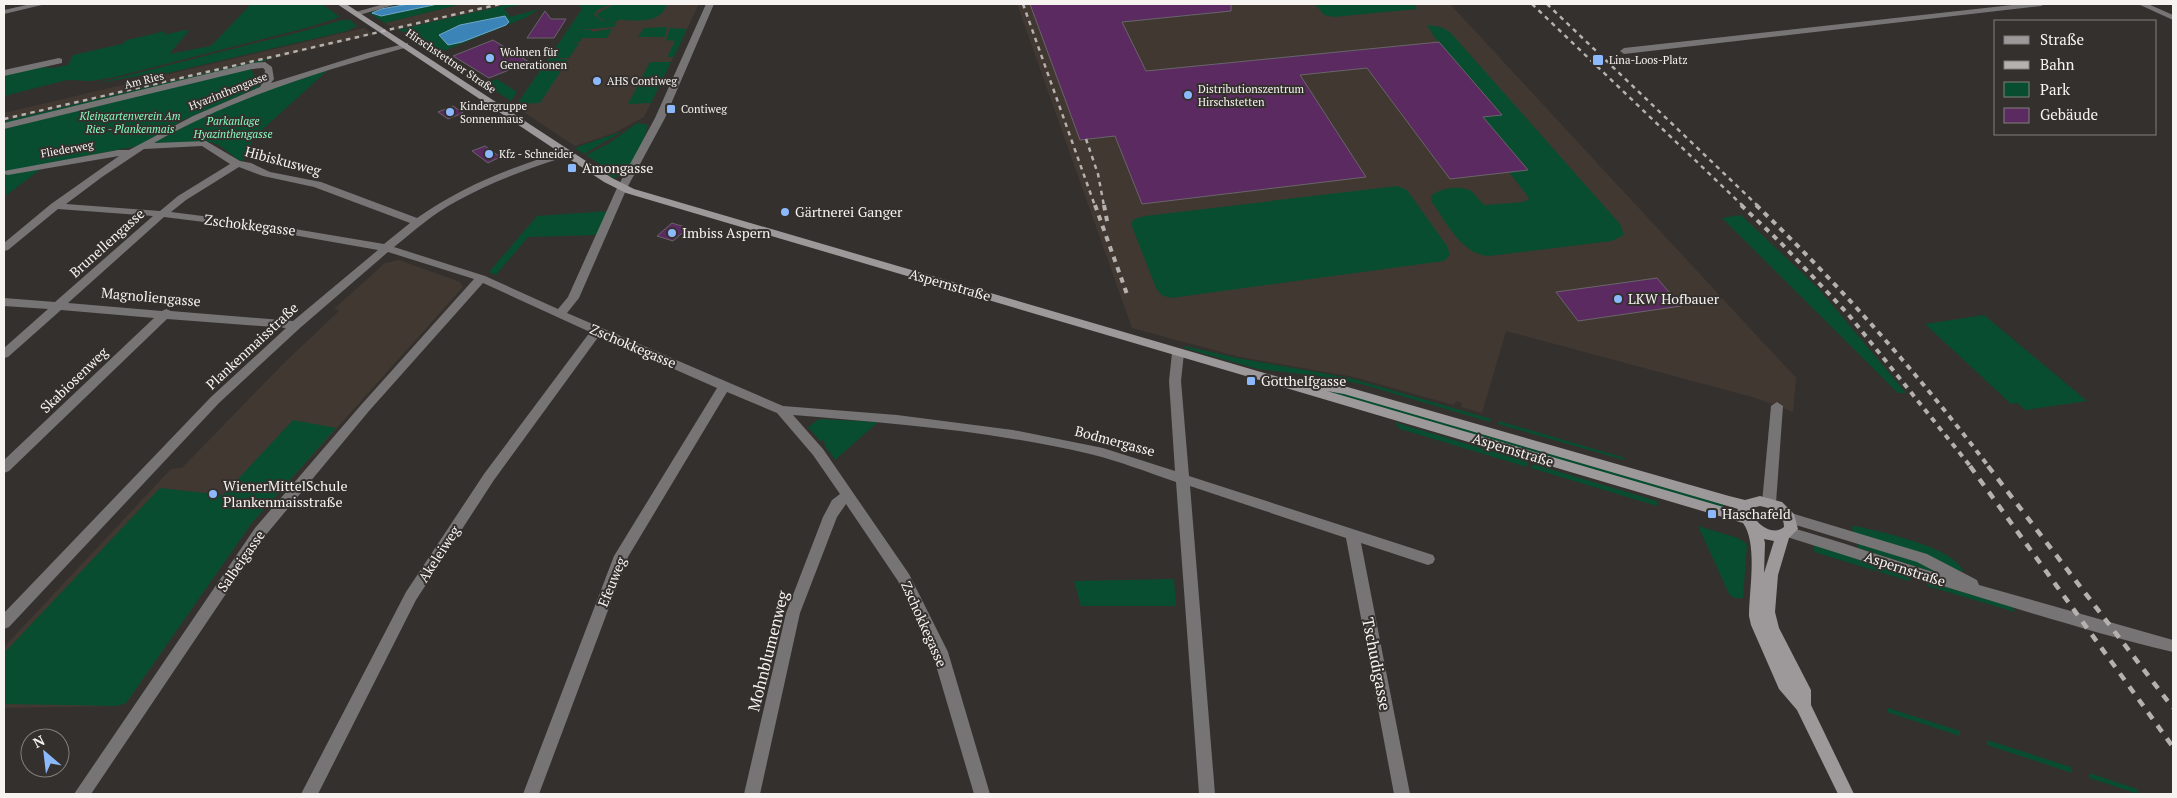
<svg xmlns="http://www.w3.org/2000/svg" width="2177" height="798" font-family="'PT Serif',serif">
	<rect width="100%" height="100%" fill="#34302d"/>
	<path fill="#423832" d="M462 4H510L397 30 385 23Z
		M589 4H699L644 117 614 133 575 146 513 105 517 104 578 15Z
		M1017 4H1450L1796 378 1793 412 1756 398 1506 331 1482 413 1461 407 1462 403 1456 401 1454 405 1354 377 1240 357 1132 328Z
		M364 28 374 35 4 121V113Z
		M399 260 460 282 463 287 251 524 126 703 117 706 4 708V647L171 469 182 468 282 365 340 310 334 309 385 263Z"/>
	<path fill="#094d30" d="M251 4H322L340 17 310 27 115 77 91 81 67 80 4 96V75L41 67 52 68 68 65 73 55 122 44 127 40 166 31 164 35 185 30 189 31 169 54 211 46Z
		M406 4H462L385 23 369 13 383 8Z
		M510 4H526L504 8 510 17 539 9 527 17 434 55C428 52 427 47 423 43 416 36 406 32 397 30Z
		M579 4H612L597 10 594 15 600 20 616 23 614 27 578 30H592L591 32 612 29 607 38H582L580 42H571L579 43 569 58H561L560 59 568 60 540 103 517 104 548 59 555 58 549 57 582 9Z
		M614 4H667V5C659 25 636 20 618 20L617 22C610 22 603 21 598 17L597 14Z
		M1315 4H1415L1417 9 1334 17 1324 15Z
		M342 20H350L357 26 347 31 151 77 149 74 94 84 304 31Z
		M1427 25 1441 27 1450 32 1620 224 1624 235 1612 241 1489 256C1461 255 1446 221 1431 201L1432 195C1442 188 1460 185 1471 191 1477 195 1479 202 1485 205L1524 202 1529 199 1528 197 1509 172 1528 169 1483 117 1502 114 1435 38Z
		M667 27 665 37H638L644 28Z
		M670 28 687 29 674 57H667L675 41 666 40Z
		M275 57 258 63 4 125V121Z
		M650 62H671L651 103 628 104Z
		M244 69H251L260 87 183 120 138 146 49 163 4 197V129Z
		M328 70 252 139V150L241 162 219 145 210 142 152 143 205 116 260 92Z
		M497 79 517 92 511 101 485 84Z
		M637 123 648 125C644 142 633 175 613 178L601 170 604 167 586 155 608 144Z
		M623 131 584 154 576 149 577 147Z
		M1397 186 1407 190 1447 246 1450 255 1444 261 1171 298 1161 295 1156 288 1131 224 1134 219 1145 216Z
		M608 211 598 235 528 237 496 275 489 272 537 216Z
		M1741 215 1819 289 1906 393H1898L1722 218Z
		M1984 315 2087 401 2025 410 2017 403 2011 404 1925 324Z
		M1185 346 1237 358 1350 378 1491 419 1490 422 1361 384 1318 376 1258 369 1184 348Z
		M1334 390 1724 503 1723 508 1332 394Z
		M819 419 878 422 835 460 824 445 825 444 823 440 820 441 808 427Z
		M293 420 336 428 251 524 126 703 117 706 4 704V653L160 488 223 495Z
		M1499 421 1625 458 1624 460 1498 424Z
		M1394 422 1528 462 1527 467 1400 429Z
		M1533 464 1657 501V506L1531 468Z
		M1698 526 1738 538 1747 544 1743 598H1734L1729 594Z
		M1855 526C1882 532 1949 546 1963 570L1962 573 1853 533 1852 527Z
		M1814 542 1869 564 1909 576V581L1817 553 1814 551Z
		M1858 542 1913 559 1946 576 1858 548Z
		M1174 579 1176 606H1081L1074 581Z
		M1926 581 2013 607 2015 612 1927 586Z
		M1888 708 1960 731V736L1887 712Z
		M1987 740 2071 767 2072 773 1987 745Z
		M2089 773 2137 789 2138 794 2089 778Z"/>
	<path fill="#3b84b7" stroke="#73a5c8" d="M409 4H438L381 16 372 13 381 9Z
		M505 16 509 22 506 25 462 42 448 45 439 35 460 25Z"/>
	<path fill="#5a2a61" stroke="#696569" d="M1030 4H1231V11L1122 22 1146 71 1439 42 1502 115 1483 117 1528 170 1450 179 1367 68 1300 75 1366 177 1142 204 1115 136 1080 140Z
		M545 11 551 19H566L554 38H527Z
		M493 40 529 62 489 78 453 56Z
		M453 106 463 113 448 119 438 112Z
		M485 146 500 157 488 163 472 151Z
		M672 223 688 228 673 241 657 236Z
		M1657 278 1681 306 1578 321 1556 292Z"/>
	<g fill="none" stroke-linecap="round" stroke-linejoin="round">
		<path fill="#767475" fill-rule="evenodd" d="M31 4H46L4 14V10Z
			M384 4H397L356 16 352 13Z
			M706 4H714L665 118 627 188 579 298 567 313 783 406 897 415 1013 430 1103 448 1175 471 1169 381 1172 353 1174 350H1182L1184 353 1181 381 1189 476 1433 555 1435 559 1433 563 1428 565 1361 543 1410 794H1394L1346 538 1190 486 1215 794H1199L1176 482C1147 472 1119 461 1090 454 992 431 892 423 793 415L823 449 909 574 948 652 990 794H974L932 652 898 581 846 504 837 517 800 613 760 794H744L786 613 823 517 832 500 840 494 813 455 777 413 727 392 628 557 539 794H523L614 556 717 388 599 336 494 480 416 600 318 794H301L406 592 484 474 590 332 483 283 369 411 265 536 91 794H74L255 528 361 405 474 279 388 252 300 328 219 403 9 627 4 629V613L211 397 286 328 167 319 9 471 4 473V460L154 318 61 310 8 357 4 358V348L48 309 4 306V298L55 302 153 216 58 209 8 250 4 251V243L51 204 119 156 8 175 4 174V171L118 150H129L193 116 260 87 264 79 265 70 263 68 252 69 4 129V123L252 63 265 62 272 67 274 79 271 83 367 53 408 43V47C321 71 233 98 154 143L206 141 240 161 251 163 270 172 321 182 417 218C465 185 509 168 565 151H571V155C532 167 493 181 457 201 434 213 414 231 394 247L485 276 558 309 568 297 617 188 655 118ZM202 146 230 164 178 196 160 211 66 204 102 177 144 149ZM239 167 263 176 314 187 410 223 384 244 259 223 171 212 186 200ZM164 217 259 229 378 250 293 321 171 311 166 309 162 311 68 303Z
			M2021 4H2045L2041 6 1624 54 1620 51 1624 48Z
			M59 58 62 59V63L4 76V70Z
			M1777 402 1783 406 1776 503 1774 507H1764L1762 503 1771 406Z"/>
		<path fill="#767475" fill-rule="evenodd" d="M2138 4H2148L2173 15V20Z
			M1791 513 1927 554 1977 580 1979 585 2173 640V652C2125 641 2078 627 2031 613 1948 588 1866 562 1784 536L1782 532 1784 528 1789 527C1840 541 1889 559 1940 574L1917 562 1786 522 1784 518 1786 514Z"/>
		<path fill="#9d999b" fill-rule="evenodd" d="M337 4H346L612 178 634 189 1316 388 1317 383 1321 382 1344 386 1729 496 1745 500 1760 496 1782 502 1794 514 1798 529 1789 538 1778 575 1775 612 1779 628 1811 690V705L1854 794H1838L1797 710 1779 689 1751 625 1749 616C1749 590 1758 544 1743 523L626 193 604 182ZM1327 391 1344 394 1738 509 1737 511ZM1760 506C1772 508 1784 514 1784 527 1772 537 1755 523 1751 511L1752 508ZM1764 539 1774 541 1764 573 1765 543Z"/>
		<path stroke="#b4b1af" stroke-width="2.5" stroke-dasharray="4.5 4.5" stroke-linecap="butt" d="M1023 4 1095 206
			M1532 4 1743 206
			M1547 4 1758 206
			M4 119 500 4
			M1086 139 1098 174 1104 206"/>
		<path stroke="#b4b1af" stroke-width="4" stroke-dasharray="5.5 5.5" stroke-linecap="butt" d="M1095 205 1128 297
			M1104 205 1108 226
			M1741 205 1781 243 1848 314 1971 467
			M1756 205C1841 286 1918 374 1989 467"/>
		<path stroke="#b4b1af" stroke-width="4.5" stroke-dasharray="8 8" stroke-linecap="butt" d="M1970 466 2173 747
			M1988 466 2173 708"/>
	</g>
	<g fill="#8cb9fc" stroke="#34302d" stroke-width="2">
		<circle cx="490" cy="58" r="5"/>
		<rect x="1592" y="54" width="12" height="12" rx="2.5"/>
		<circle cx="597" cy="81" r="5"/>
		<circle cx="1188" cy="95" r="5"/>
		<rect x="666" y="104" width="10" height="10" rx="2.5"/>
		<circle cx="450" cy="112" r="5"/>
		<circle cx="489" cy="154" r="5"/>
		<rect x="567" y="163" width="10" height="10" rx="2.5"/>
		<circle cx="785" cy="212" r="5"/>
		<circle cx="672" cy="233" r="5"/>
		<circle cx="1618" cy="299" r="5"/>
		<rect x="1246" y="376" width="10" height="10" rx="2.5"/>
		<circle cx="213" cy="494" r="5"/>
		<rect x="1707" y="509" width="10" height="10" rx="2.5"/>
	</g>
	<g text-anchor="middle" stroke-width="4" stroke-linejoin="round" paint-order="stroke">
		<g font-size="11" fill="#f6f3f1" stroke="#34302d" text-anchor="start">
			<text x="500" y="56">Wohnen für<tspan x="500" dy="13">Generationen</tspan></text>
			<text x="1609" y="64">Lina-Loos-Platz</text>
			<text x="607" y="85">AHS Contiweg</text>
			<text x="1198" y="93">Distributionszentrum<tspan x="1198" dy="13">Hirschstetten</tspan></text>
			<text x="460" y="110">Kindergruppe<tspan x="460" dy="13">Sonnenmaus</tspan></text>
			<text x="681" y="113">Contiweg</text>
			<text x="499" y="158">Kfz - Schneider</text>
		</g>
		<g font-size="11" fill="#f6f3f1" stroke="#34302d">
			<text transform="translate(451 61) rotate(34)" y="4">Hirschstettner Straße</text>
			<text transform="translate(144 80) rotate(-14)" y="4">Am Ries</text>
			<text transform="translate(228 91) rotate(-22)" y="4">Hyazinthengasse</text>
			<text transform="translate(67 149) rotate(-10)" y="4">Fliederweg</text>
		</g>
		<g font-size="11" font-style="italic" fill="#87fcc0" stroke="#34302d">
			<text x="130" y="120">Kleingartenverein Am<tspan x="130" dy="13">Ries - Plankenmais</tspan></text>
			<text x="233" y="125">Parkanlage<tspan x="233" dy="13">Hyazinthengasse</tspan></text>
		</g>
		<g font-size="14" fill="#f6f3f1" stroke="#34302d">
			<text transform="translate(283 161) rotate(15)" y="5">Hibiskusweg</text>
			<text transform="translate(250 225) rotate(7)" y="5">Zschokkegasse</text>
			<text transform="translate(107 243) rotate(-42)" y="5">Brunellengasse</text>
			<text transform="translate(950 285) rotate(16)" y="5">Aspernstraße</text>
			<text transform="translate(151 297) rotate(5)" y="5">Magnoliengasse</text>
			<text transform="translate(252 346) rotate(-43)" y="5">Plankenmaisstraße</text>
			<text transform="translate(633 346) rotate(23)" y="5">Zschokkegasse</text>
			<text transform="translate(74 380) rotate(-44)" y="5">Skabiosenweg</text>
			<text transform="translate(1115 441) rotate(15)" y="5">Bodmergasse</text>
			<text transform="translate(1513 450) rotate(17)" y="5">Aspernstraße</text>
			<text transform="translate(439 554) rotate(-57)" y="5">Akeleiweg</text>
			<text transform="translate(241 561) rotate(-55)" y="5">Salbeigasse</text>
			<text transform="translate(1905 569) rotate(18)" y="5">Aspernstraße</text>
			<text transform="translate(612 582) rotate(-68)" y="5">Efeuweg</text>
			<text transform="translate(924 624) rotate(66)" y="5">Zschokkegasse</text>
		</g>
		<g font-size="14" fill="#f6f3f1" stroke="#34302d" text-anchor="start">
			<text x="582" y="173">Amongasse</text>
			<text x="795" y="217">Gärtnerei Ganger</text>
			<text x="682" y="238">Imbiss Aspern</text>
			<text x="1628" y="304">LKW Hofbauer</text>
			<text x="1261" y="386">Gotthelfgasse</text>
			<text x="223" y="491">WienerMittelSchule<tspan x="223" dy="16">Plankenmaisstraße</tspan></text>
			<text x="1722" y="519">Haschafeld</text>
		</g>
		<g font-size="16" fill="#f6f3f1" stroke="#34302d">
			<text transform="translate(768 651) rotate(-76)" y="6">Mohnblumenweg</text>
			<text transform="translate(1377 664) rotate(79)" y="6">Tschudigasse</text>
		</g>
	</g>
	<rect width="2177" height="798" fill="none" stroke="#f6f3f1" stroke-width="10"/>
	<rect x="1994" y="20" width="162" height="115" fill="#34302d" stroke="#827e7b"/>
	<rect x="2004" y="36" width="25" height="8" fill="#9d999b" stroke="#827e7b"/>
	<text x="2040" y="45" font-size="15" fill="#f6f3f1">Straße</text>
	<rect x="2004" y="61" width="25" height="8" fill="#b4b1af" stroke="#827e7b"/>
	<text x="2040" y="70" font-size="15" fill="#f6f3f1">Bahn</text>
	<rect x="2004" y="82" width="25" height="15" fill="#094d30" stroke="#827e7b"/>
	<text x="2040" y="95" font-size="15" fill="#f6f3f1">Park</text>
	<rect x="2004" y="108" width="25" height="15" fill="#5a2a61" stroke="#827e7b"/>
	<text x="2040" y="120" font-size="15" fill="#f6f3f1">Gebäude</text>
	<g transform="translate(45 753) rotate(332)"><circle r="24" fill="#34302d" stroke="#827e7b"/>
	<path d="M0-4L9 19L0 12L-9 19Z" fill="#8cb9fc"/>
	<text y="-8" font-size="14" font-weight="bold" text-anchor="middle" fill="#f6f3f1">N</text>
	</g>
</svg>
